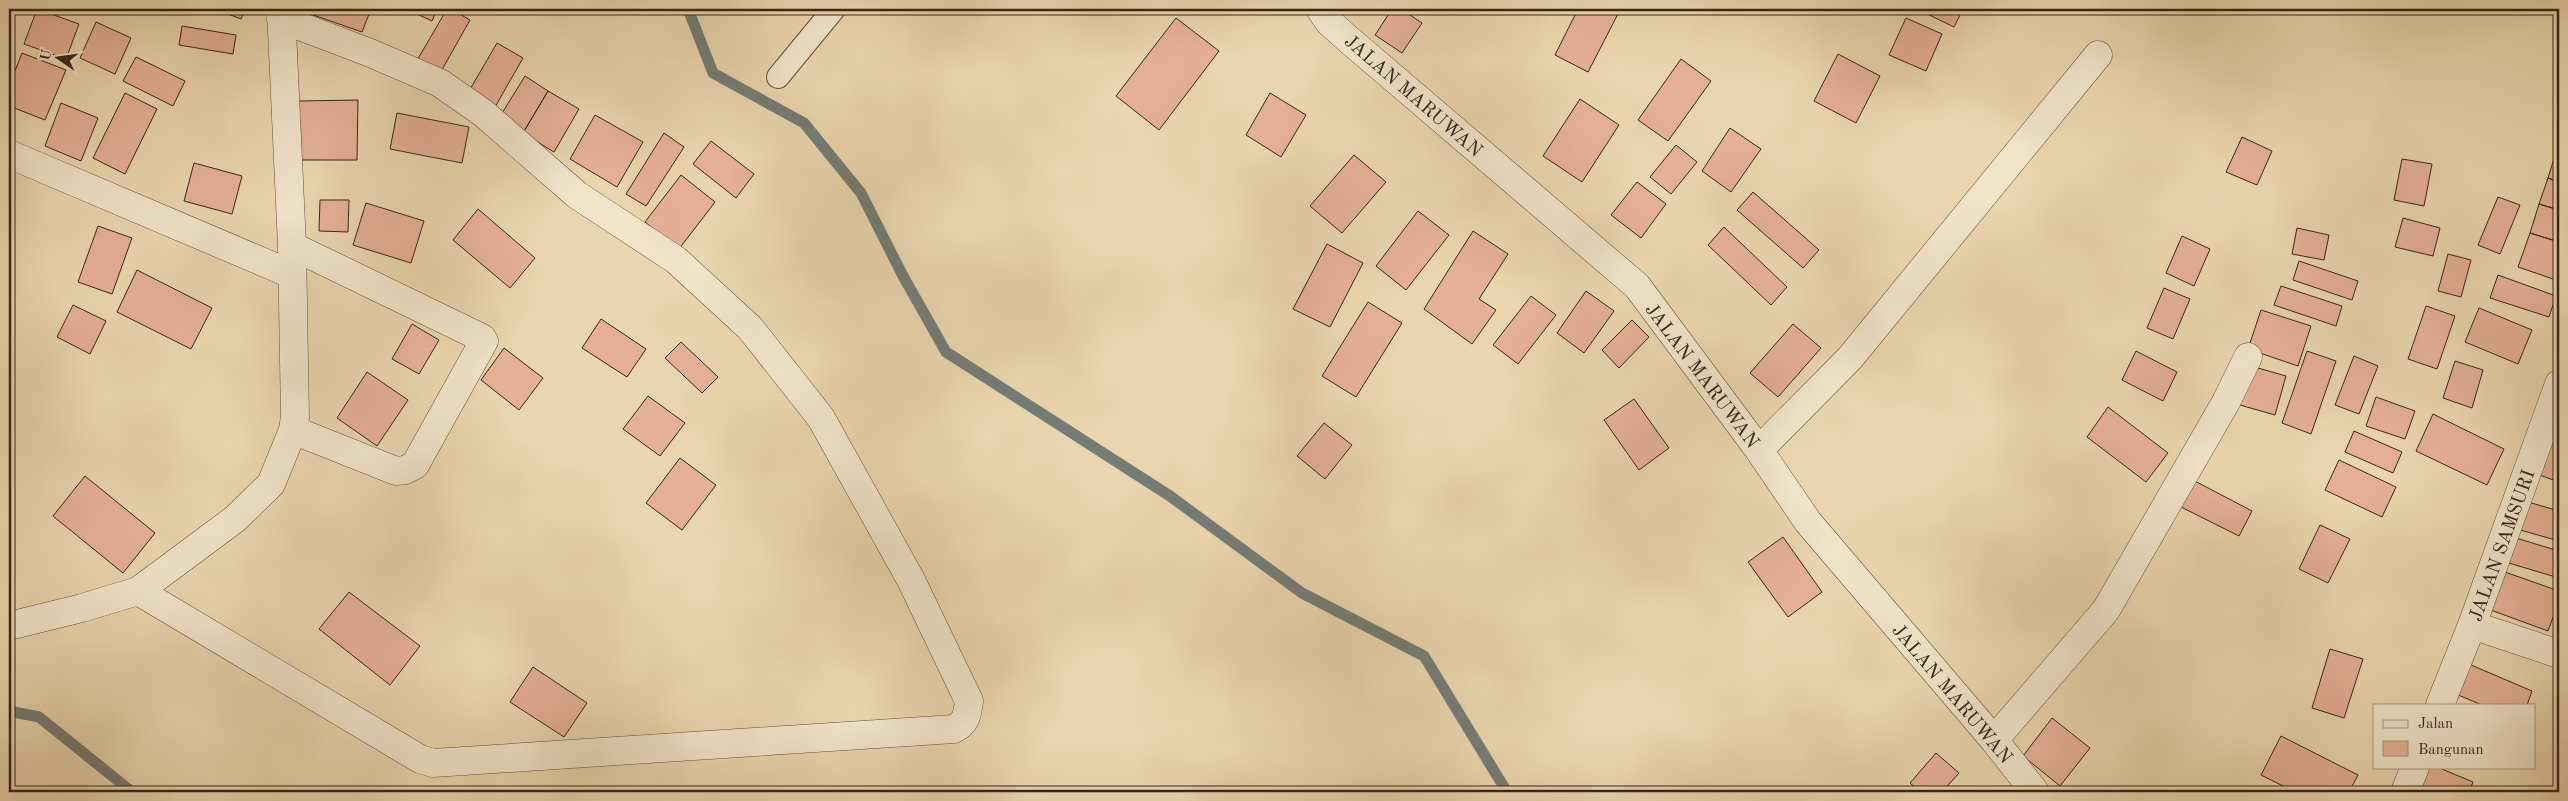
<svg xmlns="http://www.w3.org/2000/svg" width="2568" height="801" font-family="'Old Standard TT',serif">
	<rect width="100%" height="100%" fill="#ead6ae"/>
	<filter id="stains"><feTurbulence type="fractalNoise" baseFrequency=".004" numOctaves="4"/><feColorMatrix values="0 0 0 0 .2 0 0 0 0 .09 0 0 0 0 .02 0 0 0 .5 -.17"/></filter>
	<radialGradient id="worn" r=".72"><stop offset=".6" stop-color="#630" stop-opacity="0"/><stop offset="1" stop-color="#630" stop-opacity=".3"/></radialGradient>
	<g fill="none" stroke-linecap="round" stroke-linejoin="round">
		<path stroke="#737d76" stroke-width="11" d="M688 9 713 73 804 123 861 193 903 276 946 352 1170 496 1302 593 1424 656 1507 792
			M9 711 39 717 132 792"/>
	</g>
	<path fill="#e6b096" stroke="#36251a" d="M37 9 79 24 66 59 24 44Z
		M215 9H245L241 19Z
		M296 9H371L362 32Z
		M406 9H437L432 21Z
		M447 9H451L470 20 439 75 416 62Z
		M1392 9H1401L1422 23 1402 53 1375 35Z
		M1578 9 1620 10 1588 72 1555 55Z
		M1917 9H1963L1954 27Z
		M1176 18 1219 51 1159 130 1116 96Z
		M1906 18 1942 34 1926 71 1889 55Z
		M96 22 131 38 115 74 80 58Z
		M182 26 236 35 233 54 179 45Z
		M497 43 523 58 495 107 469 91Z
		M22 53 66 70 45 120 9 106V86Z
		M1838 54 1880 76 1856 123 1814 101Z
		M136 57 185 81 173 106 123 81Z
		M1681 59 1711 81 1668 141 1638 120Z
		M525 76 548 91 523 133 499 118Z
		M548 91 579 109 554 152 523 133Z
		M125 93 157 109 125 174 93 158Z
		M1270 93 1306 115 1281 157 1246 135Z
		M1580 99 1619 125 1582 182 1543 156Z
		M358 100 357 160H299V101Z
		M61 103 98 118 81 161 45 146Z
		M397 113 469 127 462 163 390 149Z
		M595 115 643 142 617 187 570 159Z
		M1730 128 1761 149 1731 192 1702 171Z
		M664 133 684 147 646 206 626 194Z
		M2242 137 2272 151 2257 185 2226 172Z
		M711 141 754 174 736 198 693 164Z
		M1676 145 1697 162 1671 194 1650 177Z
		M2556 152 2559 153V182L2548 178Z
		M1354 155 1386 182 1342 233 1310 206Z
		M2402 159 2432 164 2424 206 2394 200Z
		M194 163 242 176 232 214 184 201Z
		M681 175 715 202 679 249 645 222Z
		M2548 178 2559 182V210L2539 204Z
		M1637 182 1666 204 1641 238 1611 215Z
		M1753 192 1819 250 1803 268 1737 210Z
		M2498 197 2520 205 2500 254 2478 245Z
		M320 200H349L348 232 319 231Z
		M366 203 424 221 411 263 353 245Z
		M2539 204 2559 210V242L2530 233Z
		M478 209 535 258 510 288 453 240Z
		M1418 211 1449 235 1406 290 1376 266Z
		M2403 218 2440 228 2433 256 2395 247Z
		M98 226 132 238 112 294 78 282Z
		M1724 227 1787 287 1771 305 1708 245Z
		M2297 228 2329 235 2324 260 2292 254Z
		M1473 231 1508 254 1479 299 1496 310 1472 344 1424 309Z
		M2530 233 2559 242V281L2518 267Z
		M2182 236 2210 249 2194 286 2166 273Z
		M1327 244 1363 263 1330 327 1293 309Z
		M2448 254 2471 260 2461 297 2438 291Z
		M2299 261 2358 281 2352 300 2293 280Z
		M137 270 212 308 191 349 117 312Z
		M2498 275 2556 296 2549 317 2490 298Z
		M2281 286 2342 306 2336 326 2274 305Z
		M2164 288 2190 299 2173 339 2147 328Z
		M1586 291 1614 311 1584 353 1557 333Z
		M1531 296 1556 315 1518 364 1493 345Z
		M1368 302 1402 323 1356 397 1322 376Z
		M73 305 106 321 90 354 57 337Z
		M2426 306 2455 316 2437 369 2408 359Z
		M2479 308 2532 330 2518 364 2465 342Z
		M2261 310 2311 326 2298 366 2248 349Z
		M601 319 646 349 627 377 582 348Z
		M1632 320 1649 337 1619 368 1602 350Z
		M412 324 439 340 419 374 392 359Z
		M1793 324 1821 348 1778 397 1750 373Z
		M681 342 718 377 702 393 665 358Z
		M504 348 543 378 519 410 481 380Z
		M2136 351 2177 372 2163 401 2122 380Z
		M2307 351 2336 361 2311 434 2282 423Z
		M2354 356 2378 366 2359 414 2335 405Z
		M2455 361 2483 370 2472 408 2443 398Z
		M2251 366 2286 376 2275 415 2240 405Z
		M367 372 408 400 377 446 337 418Z
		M648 396 685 423 660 456 623 429Z
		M2376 397 2415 411 2405 439 2366 426Z
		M1634 399 1669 448 1639 470 1604 420Z
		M2108 407 2168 453 2146 482 2087 437Z
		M2433 414 2504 449 2487 485 2416 451Z
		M1324 423 1352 445 1325 479 1297 456Z
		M2354 431 2402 452 2393 473 2345 452Z
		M2547 434 2559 439V482L2534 473Z
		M680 458 716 485 682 530 646 503Z
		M2339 460 2396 487 2382 517 2325 490Z
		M85 476 155 533 123 573 53 516Z
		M2189 478 2252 511 2239 536 2175 504Z
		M2521 500 2559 511V541L2513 528Z
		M2320 525 2350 539 2328 583 2299 569Z
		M2509 536 2559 551V578L2502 561Z
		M1783 537 1822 592 1788 617 1748 562Z
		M2502 571 2559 591V601L2548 631 2488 609Z
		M349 592 420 646 390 685 319 629Z
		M2330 649 2363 659 2344 718 2312 708Z
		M2464 662 2532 691 2527 705H2482L2451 692Z
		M533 667 587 703 564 737 510 702Z
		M2052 718 2090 748 2060 786 2023 756Z
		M2281 736 2358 775 2349 792H2295L2261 775Z
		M1936 753 1959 773 1942 792H1920L1910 783Z
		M2426 767H2437L2473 782 2469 792H2415Z"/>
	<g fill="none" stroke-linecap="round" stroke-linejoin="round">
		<defs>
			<path id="lane" d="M778 77 834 9"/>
			<path id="street" d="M1320 9 1329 22 1348 39 1637 286 1759 450 1808 522 1994 740 2035 792
				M9 154 291 274
				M292 246 482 338 484 341 415 465 405 470 396 471 293 430
				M1759 450 1850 358 2098 55
				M138 591 420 759 433 763 954 729C967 722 967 715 969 701L911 580 821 418 750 328 676 260 577 195 483 113 440 83 368 52 281 19
				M2472 625 2559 654
				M9 626 82 608 138 591 235 519 271 484 293 430 295 417 292 246 281 9
				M2440 705 2472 625 2559 384
				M1994 740 2106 610 2226 402 2248 357
				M2405 792 2415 767"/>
		</defs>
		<use href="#lane" stroke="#63513f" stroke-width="24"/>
		<use href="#street" stroke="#63513f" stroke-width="29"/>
		<use href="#lane" stroke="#f1e4ca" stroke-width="22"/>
		<use href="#street" stroke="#f1e4ca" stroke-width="28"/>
	</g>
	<g text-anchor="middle" stroke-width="5" stroke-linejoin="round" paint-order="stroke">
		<g font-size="19" fill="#36251a" stroke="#f1e4ca">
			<text transform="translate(1414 95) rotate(41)" y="7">JALAN MARUWAN</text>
			<text transform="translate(1703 375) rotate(53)" y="7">JALAN MARUWAN</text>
			<text transform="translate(2501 545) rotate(-70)" y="7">JALAN SAMSURI</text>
			<text transform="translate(1953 693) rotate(50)" y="7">JALAN MARUWAN</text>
		</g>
	</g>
	<rect width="2568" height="801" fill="none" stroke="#ead6ae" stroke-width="30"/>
	<rect x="10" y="10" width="2548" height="781" fill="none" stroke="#36251a" stroke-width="2.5"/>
	<rect x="15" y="15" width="2538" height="771" fill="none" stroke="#36251a"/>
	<rect x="2373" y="704" width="162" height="65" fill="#f1e4ca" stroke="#a69884"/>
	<rect x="2383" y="720" width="25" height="8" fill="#f1e4ca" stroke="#a69884"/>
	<text x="2418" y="728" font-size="15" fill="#36251a">Jalan</text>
	<rect x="2383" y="741" width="25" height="15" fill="#e6b096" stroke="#a69884"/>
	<text x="2418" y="754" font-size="15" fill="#36251a">Bangunan</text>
	<g transform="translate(58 58) rotate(283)" stroke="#f1e4ca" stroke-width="4" paint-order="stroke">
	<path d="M0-4L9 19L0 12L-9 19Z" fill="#36251a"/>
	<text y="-8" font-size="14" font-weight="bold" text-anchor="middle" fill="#36251a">U</text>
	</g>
	<rect width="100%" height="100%" filter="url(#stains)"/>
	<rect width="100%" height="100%" fill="url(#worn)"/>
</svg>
